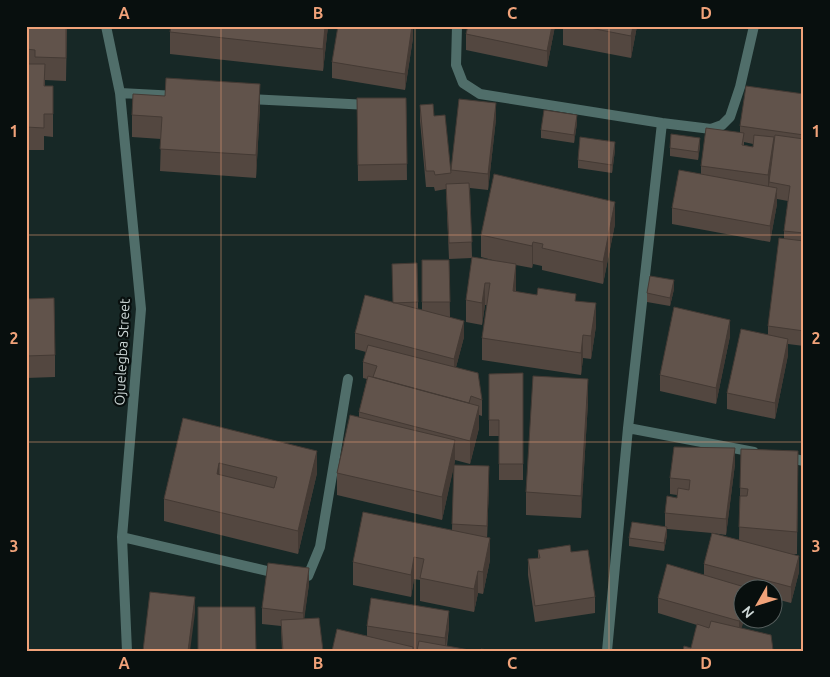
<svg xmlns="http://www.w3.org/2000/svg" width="830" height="677" font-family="Ubuntu,sans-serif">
	<rect width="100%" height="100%" fill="#172826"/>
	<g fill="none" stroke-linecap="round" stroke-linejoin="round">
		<path stroke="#506e6a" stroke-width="10" d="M106 26 120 93 141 309 122 537 127 651
			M457 26 456 65 463 83 480 94 662 123 711 129 722 125 730 117 740 87 754 26
			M120 93 177 96
			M249 99 369 105
			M628 428 754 452
			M785 457 804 461
			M122 537 280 574
			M299 577 308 576 320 547 348 379
			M607 651 628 428 662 123"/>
	</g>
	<path fill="#534740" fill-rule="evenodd" d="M26 26H67L66 81 45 80V86H53V137L44 136V150H26Z
		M328 26 323 71 170 54V32Z
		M413 26V38L405 90 332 78V62Z
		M555 26 547 67 466 50V34Z
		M563 26H637L631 58 563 45Z
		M804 94V346L788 344V355L775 419 727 409V393L768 335V326L784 239V231L788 201 777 199V204L770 242 672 224V208L701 174V166L740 133V126ZM744 142 753 144V147L744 145Z
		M357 98H406L407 180 358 181Z
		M420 105 434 116 451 173V184V170L496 119 488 190 470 188 472 257 496 261 481 257V235L615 224 603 284 542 270V266L533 264 532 268 516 265V292L576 301 596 326 591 359 583 358 581 375 482 360V338L487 305H485L482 325 466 322V300L472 258 449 259 446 189 435 191 434 187H426L420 121Z
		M260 107 256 178 160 171 161 139 132 137V115Z
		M577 123 574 143 541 138V130Z
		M700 146 698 160 670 156V148Z
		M615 150 612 173 578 168V160Z
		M422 260H449L450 317 464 337 456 367 482 400V416L479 415V428L470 464 455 460 442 520 337 495V473L359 417V412L367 379 363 378V362L366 352 355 349V333L393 302H418V309L422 310Z
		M674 289 670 306 647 302V293Z
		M26 299 55 355V377L26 378Z
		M730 336 716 404 660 391V375Z
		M523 373V480H499V436H489V374Z
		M588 402 581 518 526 515V492Z
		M183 418 317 473 298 554 164 521V499Z
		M741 449 798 451 797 554H792L799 572 791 603 772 598V590H742V620H744L741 628 691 648 697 625 658 613V598L704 575V564L712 533 667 529V535L664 551 629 546V538L665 527V513L677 498V495L670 494V478L735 464 726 535 712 533 739 540Z
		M454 465 489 482 487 537 490 560 483 594 478 593 474 612 420 601V580L414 579 411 597 353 585V562L452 530Z
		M538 550 595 597V613L535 622 528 575V559L538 558Z
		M309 584 304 618 323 651H282L281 626 262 624V608Z
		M367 626 449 627 447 646 417 650 413 649V651L367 636Z"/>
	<path fill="#443a34" d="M325 26H328L323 71V49Z
		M412 26H413V38L405 90V74Z
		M552 26H555L547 67V51Z
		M633 26H637L631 58V36Z
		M260 84V107L256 178V155Z
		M496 103V119L488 190V174Z
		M577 115V123L574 143V135Z
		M774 137V153L768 191V175Z
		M700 138V146L698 160V152Z
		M615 142V150L612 173V165Z
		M777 188V204L770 242V226Z
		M615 202V224L603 284V262Z
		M533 242V264L532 268V246Z
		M516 264V286L513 314V291Z
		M674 280V289L670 306V298Z
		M485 283V305L482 325V303Z
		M596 303V326L591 359V336Z
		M730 320V336L716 404V388Z
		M464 321V337L454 375V359Z
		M583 335V358L581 375V353Z
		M788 339V355L775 419V403Z
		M588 379V402L581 518V496Z
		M479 406V428L470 464V441Z
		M455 440V462L442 520V497Z
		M735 448V464L726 535V519Z
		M317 451V473L298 554V531Z
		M219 463V485L217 474Z
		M489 466V482L487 542V526Z
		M667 527V535L664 551V543Z
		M490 538V560L483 594V572Z
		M799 556V572L791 603V587Z
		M414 557V579L411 597V575Z
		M309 568V584L303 629V613Z
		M478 571V593L474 612V589Z
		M195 597V613L190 651H188Z
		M742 608V620H744L739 637V621Z
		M449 611V627L445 651V638Z"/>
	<path fill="#61534b" stroke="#443a34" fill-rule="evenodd" d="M26 26H66V58L35 57V50L26 49Z
		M171 26H325L323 49 170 32Z
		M338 26H412L405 74 332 62Z
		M468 26H552L547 51 466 34Z
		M580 26H633L631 36Z
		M26 64H45L44 86H53V114H44V128L26 127Z
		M166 78 260 84 256 155 160 149 162 117 132 115 133 94 165 96Z
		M746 86 804 94V135L740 126Z
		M357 98H406L407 164 358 165Z
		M459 99 496 103 488 174 451 170Z
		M433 104 434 116 445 115 451 173 435 175 434 171H426L420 105Z
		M544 110 577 115 574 135 541 130Z
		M706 128 744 133 742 145 753 147 754 135 774 137 768 175 701 166Z
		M671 134 700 138 698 152 670 148Z
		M775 135 804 139V233L784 231 790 186 769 182Z
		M580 137 615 142 612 165 578 160Z
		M679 170 777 188 770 226 672 208Z
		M494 174 615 202 603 262 542 248 543 244 533 242 532 246 481 235Z
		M469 183 472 242 449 243 446 184Z
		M779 238 804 241V331L768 326Z
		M472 257 516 264 513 291 537 295 538 288 576 294 575 301 596 303 591 336 583 335 581 353 482 338 490 283H485L482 303 466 300Z
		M422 260H449L450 302H422Z
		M417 263 418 302 393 303 392 264Z
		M650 276 674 280 670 298 647 293Z
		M365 295 464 321 454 359 355 333Z
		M54 298 55 355 26 356V299Z
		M674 307 730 320 716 388 660 375Z
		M741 329 788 339 775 403 727 393Z
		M368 345 478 373 482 400 471 396 469 403 373 377 377 366 363 362Z
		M523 373V464H499V420H489V374Z
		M368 376 479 406 470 441 359 412Z
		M533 376 588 379 581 496 526 492Z
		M350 415 455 440 442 497 337 473Z
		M183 418 317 451 298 531 164 499ZM219 463 277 477 274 488 217 474Z
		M674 447 735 448 726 519 665 513 667 496 677 498 678 488 689 490 690 480 670 478Z
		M741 449 798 451 797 532 739 527 740 496H747L748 489 740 488Z
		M454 465 489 466 487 526 452 524Z
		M363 512 490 538 483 572 478 571 474 589 420 578 424 559 414 557 411 575 353 562Z
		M632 522 667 527 664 543 629 538Z
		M712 533 799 556 791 587 704 564Z
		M570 545 571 552 588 550 595 597 535 606 528 559 540 558 538 550Z
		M268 563 309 568 303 613 262 608Z
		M667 564 748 588V590H742V608L739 621 658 598Z
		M150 592 195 597 188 651H143Z
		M371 598 449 611 445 638 367 626Z
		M198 607H255L256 651H198Z
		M319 618 323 651H283L281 620Z
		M711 621 771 635 773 650 776 651H683L684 646 691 648 697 624 709 628Z
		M337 629 413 647V651H332Z
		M419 641 475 651H417Z
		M481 649 494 651H480Z"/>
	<path fill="none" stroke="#f0a279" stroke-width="1" stroke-opacity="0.55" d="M221 26V651M415 26V651M609 26V651M26 235H804M26 442H804"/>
	<g text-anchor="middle" stroke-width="4.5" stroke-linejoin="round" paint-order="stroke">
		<g font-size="14" fill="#ced8d7" stroke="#080f0e">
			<text transform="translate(122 352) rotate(-87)" y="5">Ojuelegba Street</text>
		</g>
	</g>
	<rect width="830" height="677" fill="none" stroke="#080f0e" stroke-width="55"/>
	<g transform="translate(758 604) rotate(231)"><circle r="24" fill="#080f0e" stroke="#575f5e"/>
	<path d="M0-4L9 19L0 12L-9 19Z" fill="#f0a279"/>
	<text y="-8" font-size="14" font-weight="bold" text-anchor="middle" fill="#ced8d7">N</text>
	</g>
	<rect x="28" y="28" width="774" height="622" fill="none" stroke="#f0a279" stroke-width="2"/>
	<g font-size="16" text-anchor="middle" font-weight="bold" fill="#f0a279">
		<text x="124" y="19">A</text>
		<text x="318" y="19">B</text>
		<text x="512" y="19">C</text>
		<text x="706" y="19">D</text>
		<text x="14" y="137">1</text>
		<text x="816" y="137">1</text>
		<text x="14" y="344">2</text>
		<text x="816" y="344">2</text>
		<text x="14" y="552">3</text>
		<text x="816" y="552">3</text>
		<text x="124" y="669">A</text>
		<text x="318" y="669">B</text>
		<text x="512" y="669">C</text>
		<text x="706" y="669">D</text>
	</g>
</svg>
